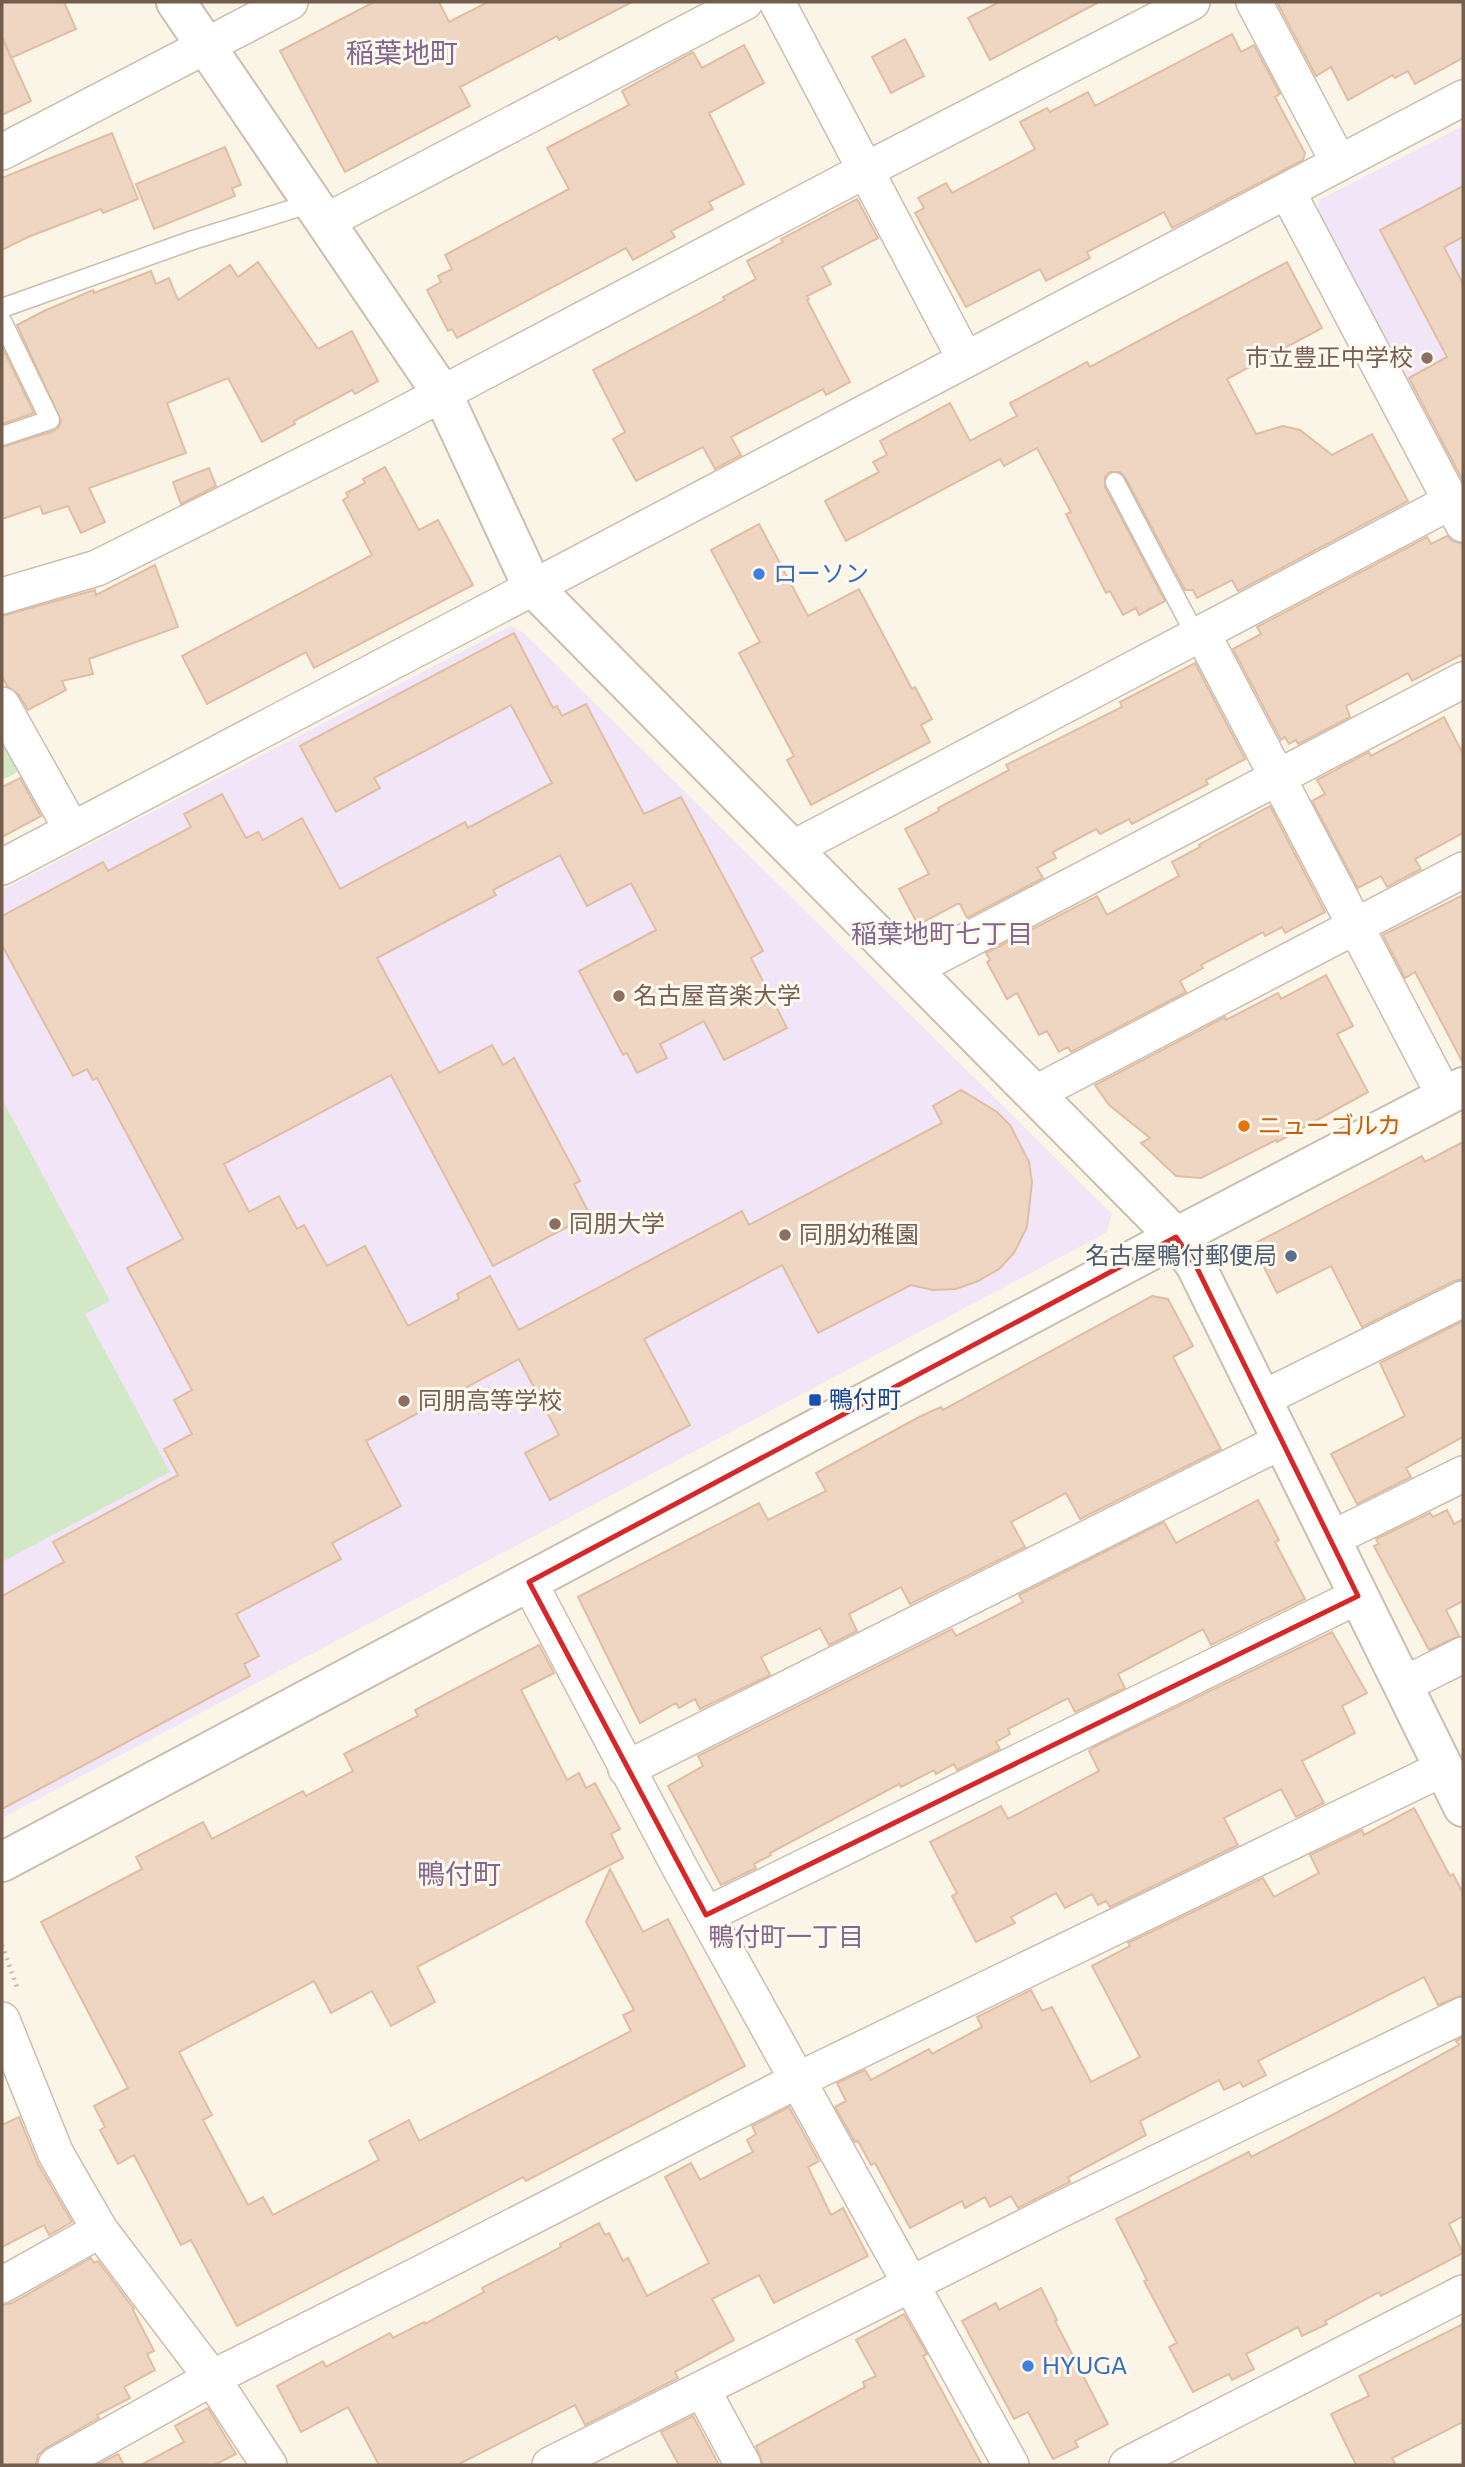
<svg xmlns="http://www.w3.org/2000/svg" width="1465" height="2467" font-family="Commissioner,'Noto Sans JP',sans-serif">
	<rect width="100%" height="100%" fill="#fbf5e8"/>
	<path fill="#f2e5f7" d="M1463 126V498L1317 218 1319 200Z
		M511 626 524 633 1112 1214 1106 1233 2 1818V890Z"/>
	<path fill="#d2e8c7" d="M2 738 19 768 16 773 2 780Z
		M2 1099 110 1301 85 1314 170 1472 2 1562Z"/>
	<path fill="#eed6c2" stroke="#dfbea4" stroke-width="2" d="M2 2H64L76 29 11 58 2 37Z
		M374 2H439L449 22 488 2H632L559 40 557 36 460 87 470 106 345 172 280 51Z
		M999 2H1099L990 60 968 18Z
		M1277 2H1463V58L1415 84 1408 71 1395 78 1393 75 1348 100 1331 67 1316 76Z
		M1232 34 1241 52 1254 45 1280 94 1275 97 1305 153 1303 160 1172 228 1164 212 1087 252 1090 258 1046 281 1040 269 966 307 915 213 924 208 918 198 946 183 952 193 1035 149 1020 122 1047 108 1050 112 1088 92 1095 106Z
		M2 37 31 101 2 115Z
		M905 39 924 76 891 93 872 57Z
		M744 45 764 83 709 113 744 184 709 202 713 209 671 231 675 237 633 260 626 248 457 338 452 329 448 331 427 290 441 282 438 276 452 269 445 255 569 189 547 148 629 105 622 91 693 52 702 68Z
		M112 133 138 199 103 213 101 209 28 237 2 250V178Z
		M225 147 241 185 232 188 235 196 154 229 136 184Z
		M1463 186V237L1444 247 1463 284V481L1409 378 1447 357 1380 230Z
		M857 199 878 238 822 267 831 284 807 296 809 299 807 300 850 382 826 395 823 389 731 437 741 455 715 469 703 447 636 481 613 439 625 432 593 370 725 300 723 297 756 279 747 261 783 242 781 239Z
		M258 262 318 349 352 331 378 381 355 394 352 390 294 421 295 424 262 442 228 378 167 403 186 453 89 488 105 522 81 533 68 506 43 514 40 506 2 519V447L54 431 59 427 61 421 17 325 44 311 93 290 94 293 151 271 156 284 169 278 178 300 230 265 238 277Z
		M1287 262 1322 328 1227 379 1256 434 1283 426 1300 430 1332 455 1372 434 1408 501 1238 591 1232 580 1197 598 1193 590H1185L1125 477 1120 472H1110L1105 477V487L1165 601 1139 615 1136 608 1123 615 1110 591 1106 593 1066 514 1071 512 1037 448 1004 466 1000 459 846 541 825 501 879 472 873 462 887 455 880 441 950 403 970 441 1017 416 1010 403 1087 362 1090 367Z
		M2 347 34 413 2 424Z
		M385 467 419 530 438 520 473 585 314 668 306 652 207 704 182 656 372 555 343 500 348 497 346 493 365 483 363 479Z
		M209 468 216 486 181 504 173 482Z
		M759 524 808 616 859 589 912 689 915 687 932 719 921 725 930 742 811 805 787 760 794 756 739 653 760 642 711 550Z
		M1447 536 1453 541 1463 544V654L1412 681 1408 673 1346 706 1350 717 1298 744 1296 740 1289 744 1285 737 1281 740 1233 649 1261 634 1257 627 1427 537 1431 544Z
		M155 565 178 627 89 659 93 674 62 681 66 690 28 710 19 695 7 686 2 676V616L95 590 96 595Z
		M514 633 553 708 557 706 562 716 586 704 644 814 681 797 763 951 751 958 787 1028 724 1060 704 1021 660 1044 667 1058 637 1073 627 1053 623 1055 579 971 656 930 631 883 587 906 560 855 493 890 496 895 377 958 439 1073 492 1045 503 1065 514 1058 580 1181 574 1184 590 1215 493 1266 391 1075 224 1164 249 1212 279 1196 297 1229 304 1225 327 1266 365 1246 408 1326 459 1299 457 1294 490 1276 519 1330 742 1211 749 1225 942 1123 933 1106 961 1090 997 1112 1010 1125 1029 1162 1032 1182 1027 1227 1014 1253 999 1269 978 1281 956 1289 933 1290 911 1285 818 1333 782 1265 644 1339 690 1425 550 1500 525 1453 559 1435 519 1359 366 1441 401 1506 332 1543 341 1559 236 1614 259 1656 244 1664 250 1676 2 1809V1596L64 1562 53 1542 178 1475 164 1449 192 1434 174 1400 192 1390 127 1268 183 1239 97 1078 93 1080 87 1069 73 1076 2 945V916L103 862 108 871 191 827 184 814 222 794 246 838 258 832 263 840 302 818 340 889 465 822 468 828 552 783 511 705 374 778 380 788 336 812 300 746Z
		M1195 663 1245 759 1206 780 1208 784 1132 824 1129 819 1100 834 1096 829 1053 852 1056 858 1037 868 1043 878 967 918 960 904H957L918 925 899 889 929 874 905 829 939 811 938 808 1009 770 1006 765 1122 707 1120 702Z
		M1444 717 1463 754V833L1415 859 1421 869 1387 887 1381 876 1358 888 1312 801 1325 794 1317 780 1369 752 1371 756Z
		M20 778 41 816 2 837V787Z
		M1270 806 1325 912 1285 933 1282 927 1265 936 1263 932 1201 965 1203 968 1180 981 1186 992 1071 1052 1068 1047 1059 1052 1047 1031 1039 1035 1017 993 1007 999 987 962 990 960 986 953 1097 896 1107 915 1179 876 1172 862 1200 847 1199 845 1216 835Z
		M1463 895V1063L1415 972 1405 978 1383 935Z
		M1326 975 1353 1026 1337 1034 1368 1092 1277 1142 1276 1140 1201 1178 1176 1176 1141 1143 1150 1138 1109 1105 1095 1085 1225 1017 1226 1020 1278 993 1281 999Z
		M1463 1142V1279L1454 1281 1362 1327 1331 1266 1277 1293 1263 1265 1227 1258 1422 1156 1425 1162Z
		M1152 1296 1168 1299 1193 1346 1173 1357 1221 1449 1080 1519 1066 1493 1011 1522 1025 1547 910 1604 901 1587 849 1614 857 1631 829 1645 820 1628 761 1657 770 1675 700 1709 695 1699 679 1708 676 1703 640 1723 578 1597 759 1503 768 1520 826 1491 816 1473 921 1416 941 1407 943 1410Z
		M1463 1321V1437L1406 1468 1411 1477 1357 1504 1331 1454 1405 1416 1380 1363Z
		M1258 1500 1279 1540 1275 1542 1305 1599 1211 1645 1203 1629 1118 1674 1125 1688 1075 1712 1068 1698 1008 1729 1010 1734 996 1742 1000 1749 957 1770 954 1764 936 1774 934 1770 901 1787 899 1784 770 1853 771 1855 754 1864 756 1868 721 1885 668 1786 703 1766 698 1756 952 1629 956 1636 1023 1602 1019 1595 1164 1522 1176 1543Z
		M1447 1510 1454 1524 1463 1519V1601L1446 1610 1459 1636 1429 1650 1374 1546 1379 1544 1376 1539 1430 1513 1433 1517Z
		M1332 1632 1367 1693 1342 1706 1355 1733 1302 1761 1324 1803 1296 1817 1281 1789 1224 1818 1238 1845 1110 1907 1106 1901 1098 1905 1092 1894 1065 1908 1056 1893 1011 1917 1015 1923 976 1942 952 1896 957 1893 930 1842 1001 1806 1008 1819 1099 1771 1089 1751 1094 1747Z
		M539 1645 554 1673 521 1690 567 1780 579 1773 586 1788 595 1783 620 1829 611 1834 623 1858 417 1967 435 2002 391 2026 372 1991 331 2013 314 1981 179 2052 212 2115 203 2120 248 2205 263 2197 273 2215 379 2160 369 2141 409 2120 419 2141 631 2031 623 2015 634 2010 586 1922 610 1869 643 1932 668 1919 745 2066 526 2181 523 2177 237 2326 191 2240 181 2245 134 2155 118 2164 100 2130 105 2127 94 2106 128 2088 41 1922 142 1869 136 1857 203 1822 212 1839 303 1791 306 1796 353 1771 344 1754 418 1716 415 1710Z
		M1414 1808 1450 1876 1453 1874 1463 1893V1995L1438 2005 1424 1977 1258 2061 1266 2075 1243 2087 1240 2082 1224 2090 1219 2080 1140 2121 1146 2135 1068 2177 1070 2182 1018 2208 1011 2196 990 2207 985 2197 965 2208 962 2201 910 2228 875 2163 871 2165 858 2141 855 2142 835 2107 846 2101 837 2083 865 2070 871 2080 929 2049 932 2054 982 2027 977 2017 1031 1990 1042 2011 1052 2007 1091 2082 1140 2057 1092 1966 1130 1946 1128 1943 1263 1878 1274 1897 1319 1873 1310 1855 1362 1830 1364 1835Z
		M1463 2037V2216L1449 2224 1463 2253 1381 2296 1379 2292 1325 2321 1327 2324 1302 2336 1298 2327 1246 2354 1254 2369 1232 2380 1229 2374 1193 2392 1169 2347 1177 2343 1144 2281 1147 2280 1116 2219 1249 2152 1251 2157 1336 2113 1459 2045 1456 2041Z
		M789 2107 819 2161 808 2167 831 2215 843 2208 868 2256 774 2303 759 2275 712 2299 734 2340 675 2372 678 2378 585 2425 575 2405 457 2465H379L348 2407 301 2432 277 2386 323 2361 326 2367 390 2333 393 2338 424 2322 425 2324 484 2292 482 2288 561 2247 560 2244 599 2223 605 2235 609 2233 623 2261 628 2258 647 2296 709 2263 665 2177 691 2163 700 2180 753 2152 747 2140 756 2134 752 2126Z
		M19 2117 38 2164 72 2222 49 2235 44 2225 2 2247V2125Z
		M91 2258 94 2263 98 2261 134 2309 133 2310 154 2351 147 2354 155 2370 124 2387 130 2398 97 2415 99 2418 46 2448 38 2455 36 2465H2V2305L12 2303Z
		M1041 2288 1057 2320 1055 2321 1108 2424 1075 2441 1078 2447 1053 2459 1028 2412 1014 2419 962 2321 996 2303 999 2310Z
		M904 2314 927 2354 923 2356 982 2465H763L756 2446 865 2387 863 2382 876 2376 856 2340Z
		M1463 2324V2422L1392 2458 1396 2465H1356L1331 2414 1369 2396 1359 2376Z
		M208 2408 236 2454 214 2465H141L184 2442 175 2426Z
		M693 2416 719 2465H679L661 2432Z
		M118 2454 124 2465H97Z"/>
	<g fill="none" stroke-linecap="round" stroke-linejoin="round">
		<defs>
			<path id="service" d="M2 308 193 240 312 203
				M2 321 50 420 2 436
				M1115 482 1196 636"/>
			<path id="minor" d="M777 2 965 359
				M1254 2 1339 163
				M2 152 290 2
				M1287 191 1463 524
				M325 222 745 2
				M2 596 97 568 379 427 866 170 1192 2
				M1202 633 1445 1097
				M2 705 72 830
				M792 849 1452 501
				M2 867 1463 98
				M911 970 1463 680
				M1034 1094 1463 870
				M1262 1399 1463 1299
				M1331 1539 1463 1474
				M529 1582 680 1868 1011 2465
				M1403 1685 1463 1655
				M626 1769 1282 1441
				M706 1915 1358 1596
				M2 2020 56 2154 100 2230 212 2378 269 2465
				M2 2285 100 2230
				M702 2389 743 2465
				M56 2465 212 2378 418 2275 798 2080 1444 1768
				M550 2465 1053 2213 1463 2015
				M1127 2465 1463 2293"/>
			<path id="tertiary" d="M176 2 443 395 532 586 1176 1237 1196 1266 1463 1807
				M2 1862 1176 1237 1463 1087"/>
		</defs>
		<use href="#service" stroke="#ccbdaf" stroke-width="21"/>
		<use href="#minor" stroke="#ccbdaf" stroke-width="38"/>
		<use href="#tertiary" stroke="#ccbdaf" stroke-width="42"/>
		<path stroke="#d3baa5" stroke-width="4.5" stroke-dasharray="2 5" stroke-linecap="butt" d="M2 1945 18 1990"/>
		<use href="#service" stroke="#fff" stroke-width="18"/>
		<use href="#minor" stroke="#fff" stroke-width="35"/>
		<use href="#tertiary" stroke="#fff" stroke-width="38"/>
	</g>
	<path fill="none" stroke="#d62828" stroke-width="5" stroke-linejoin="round" d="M1176 1237 1196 1266 1358 1596 706 1915 529 1582Z"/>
	<g fill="#8d6e63" stroke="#fef9ee" stroke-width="2.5">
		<circle cx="1427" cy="358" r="7"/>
		<circle cx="619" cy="996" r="7"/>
		<circle cx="555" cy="1224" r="7"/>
		<circle cx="785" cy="1235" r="7"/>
		<circle cx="404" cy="1401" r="7"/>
	</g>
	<g fill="#3f7fe0" stroke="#fef9ee" stroke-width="2.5">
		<circle cx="759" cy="574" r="7"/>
		<circle cx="1028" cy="2366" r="7"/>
	</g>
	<circle fill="#e8710a" stroke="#fef9ee" stroke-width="2.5" cx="1244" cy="1126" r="7"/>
	<circle fill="#5c6f8a" stroke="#fef9ee" stroke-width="2.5" cx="1291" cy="1256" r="7"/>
	<rect fill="#1a4fb4" stroke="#fef9ee" stroke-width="2.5" x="808" y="1393" width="14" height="14" rx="3.5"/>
	<g text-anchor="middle" stroke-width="6" stroke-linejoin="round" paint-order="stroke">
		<g font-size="24" fill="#785e54" stroke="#fef9ee" text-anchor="start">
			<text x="1413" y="366" text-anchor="end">市立豊正中学校</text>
			<text x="633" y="1004">名古屋音楽大学</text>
			<text x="569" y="1232">同朋大学</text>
			<text x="799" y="1243">同朋幼稚園</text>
			<text x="418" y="1409">同朋高等学校</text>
		</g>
		<g font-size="24" fill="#366cbe" stroke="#fef9ee" text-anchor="start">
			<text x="773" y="582">ローソン</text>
			<text x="1042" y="2374">HYUGA</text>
		</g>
		<g font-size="24" fill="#c56008" stroke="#fef9ee" text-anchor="start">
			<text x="1258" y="1134">ニューゴルカ</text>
		</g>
		<g font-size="24" fill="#4e5e75" stroke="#fef9ee" text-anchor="end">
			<text x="1277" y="1264">名古屋鴨付郵便局</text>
		</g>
		<g font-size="24" fill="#164399" stroke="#fef9ee" text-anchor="start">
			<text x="829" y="1408">鴨付町</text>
		</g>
		<g font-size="26" fill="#84668f" stroke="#fef9ee">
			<text x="942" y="943">稲葉地町七丁目</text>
			<text x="786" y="1946">鴨付町一丁目</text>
		</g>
		<g font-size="28" fill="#84668f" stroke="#fef9ee">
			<text x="402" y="63">稲葉地町</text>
			<text x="459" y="1884">鴨付町</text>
		</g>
	</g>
	<rect width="1465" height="2467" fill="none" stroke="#735e4e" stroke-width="7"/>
</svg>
